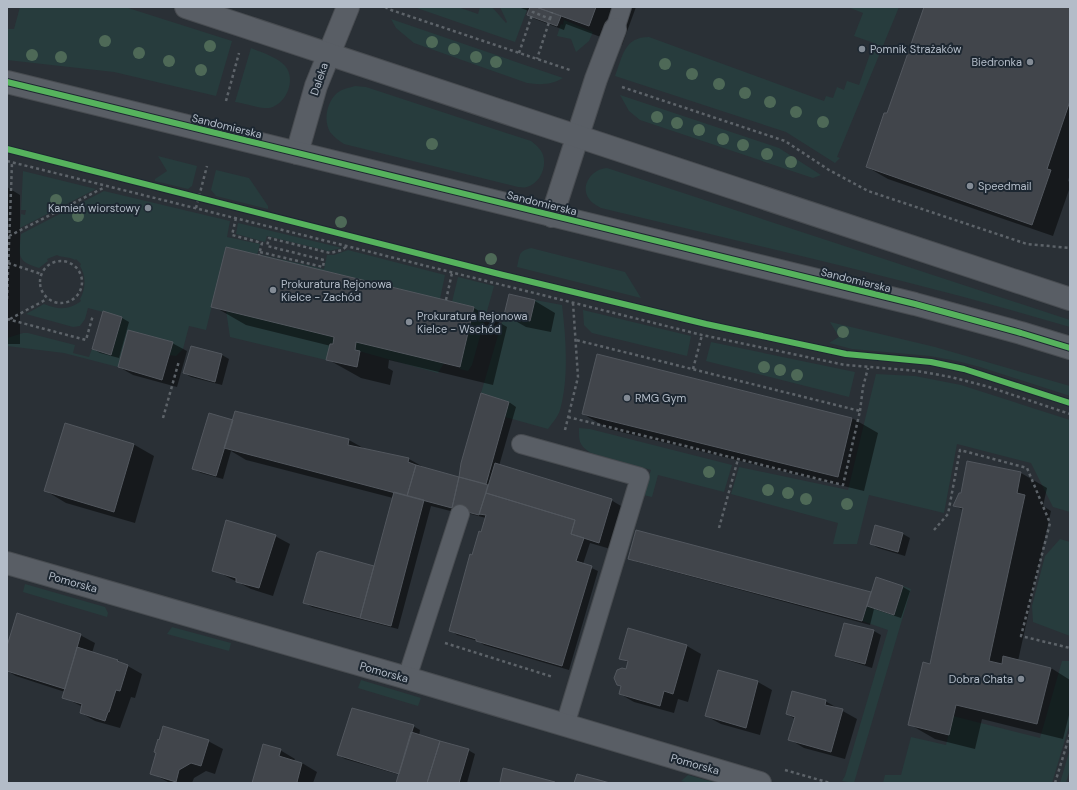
<svg xmlns="http://www.w3.org/2000/svg" width="1077" height="790" font-family="'DM Sans',sans-serif">
	<rect width="100%" height="100%" fill="#2a3036"/>
	<path fill="#273c3d" d="M20 7H125L232 41 216 96 114 72 7 60V29H14Z
		M414 7H458L478 14 480 7H492L506 23 507 22 500 7H528L515 42Z
		M848 7H899L837 157 840 158 835 163 786 132 615 76C623 56 624 37 649 37L824 101 826 96 833 98 837 87 844 90 847 81 859 85 874 43 854 36 863 13Z
		M391 19 563 78C551 85 540 85 527 83L414 43 396 28Z
		M564 20 593 32 589 41 576 52 571 39 557 36 561 24 563 25Z
		M251 48C261 52 274 56 282 63 298 75 288 104 269 108 261 109 244 103 235 102Z
		M355 86 366 87 531 141C536 145 541 149 543 155 547 167 540 183 527 187 525 188 521 187 518 187L344 144C339 141 334 137 330 132 323 120 327 102 337 93 342 89 348 88 355 86Z
		M620 95 779 148 821 175 813 178 640 120 629 111Z
		M158 156 197 166 192 186 188 189 155 181V179L167 171Z
		M607 168 1070 320V327C915 281 758 246 601 208 598 206 595 205 593 203 577 190 590 169 607 168Z
		M216 170 249 178 268 206V209L216 196 211 190Z
		M23 171 96 189 20 228 21 214 25 215 26 210H21Z
		M104 191 230 221 227 237 260 244 257 255 226 247 206 330 189 326 183 349 176 356 169 355 173 342 128 330 118 367 64 353 7 346V338L23 333H28L75 345 73 353 89 357 92 349 111 355 122 317 88 308 85 319 80 326 73 327 26 314 44 304C58 310 69 310 81 301L80 299C86 288 86 276 80 266L81 264 76 259 75 260C68 256 62 258 57 255L47 259 48 261 39 268C16 261 19 256 21 234Z
		M238 223 342 248 328 251 267 236 265 242 236 234Z
		M531 248 625 272 641 298 517 267C520 255 518 251 531 248Z
		M348 250 445 275 440 299 262 256V255L324 269 327 255H334Z
		M458 277 494 286 472 365 468 371 460 369V367L474 307 452 302Z
		M535 300 562 305C566 338 569 378 560 410 558 417 552 423 548 429L505 417 509 402 481 393 504 315 530 321Z
		M226 310 334 337 333 344H330L326 360 230 337Z
		M583 310 691 336 687 356 592 333 584 325Z
		M830 322 935 347 1070 386V396L980 367 957 361 930 356 852 349 829 343 839 337Z
		M356 342 444 363 438 373 355 350Z
		M711 342 855 372 849 397 706 361Z
		M876 374 915 376 961 385 1070 420V512L1053 507 1031 463 957 444 944 513 869 495 857 544H833L838 523 731 494 739 467 848 490Z
		M579 428 590 429 732 465 724 492 658 475 652 497 643 495 651 470 591 453C579 445 579 442 579 428Z
		M1060 539 1070 542V636L1033 622 1032 606 1045 556Z
		M25 584 105 607 108 613 107 617 23 592Z
		M903 586 911 589 854 783 842 781 845 776 888 630 862 621 867 606 894 615Z
		M172 627 231 643 229 651 167 634Z
		M1062 661H1070V723L1052 783H883L885 775H901L911 737 946 745 953 716 1040 738Z
		M361 680 421 698 418 706 358 688Z
		M1070 749V769L1066 783H1060Z
		M688 775 717 783H688L681 781Z"/>
	<path fill="#0007" d="M518 7H636L622 45 566 24 564 30 535 19 528 15 529 11Z
		M925 7H1070V174L1068 181 1070 182V187L1053 236 888 179 867 167 888 114Z
		M7 187 20 195V344H7Z
		M535 301 555 313 551 332 526 327 505 315Z
		M213 306 474 308 507 327 493 385 389 360 388 368 393 371 390 385 361 378 327 359 331 346 246 325Z
		M104 312 122 318 129 322 119 358 100 353 93 349Z
		M172 343 187 351 177 387 133 375 119 367Z
		M191 347 222 355 229 359 222 385 191 377 184 373Z
		M482 394 509 402 516 407 499 466 611 500 626 509 614 550 590 543 583 564 598 571 569 670 484 645 478 641 457 635 450 630 472 556 486 518 467 513 466 515 431 506 398 629 312 607 305 603 320 552 375 567 393 498 246 460 231 451 223 479 201 473 193 469 233 421 236 412 349 440 365 449 409 459 425 468 459 478Z
		M583 414 852 418 878 433 864 491 609 429Z
		M133 444 154 456 135 523 66 503 46 491Z
		M1021 473 1047 488 1043 506 1051 511 1018 661 1051 668 1070 680V711L1063 739 982 719 975 749 935 739 909 724 930 665 963 510 955 506Z
		M876 526 903 534 910 538 905 556 878 548 871 544Z
		M636 531 872 593 877 579 903 587 910 591 901 618 874 609 870 625 637 562 629 558Z
		M275 536 290 544 273 596 251 589 214 570Z
		M845 624 874 631 881 635 872 668 844 659 836 655Z
		M628 630 687 646 701 654 688 702 678 699 674 713 634 702 620 694 629 663 620 658Z
		M80 635 95 643 92 653 117 660 142 674 135 698 131 697 120 728 95 721 81 713 83 707 63 697 65 692 16 676 7 671V650Z
		M719 671 758 682 772 690 760 735 721 724 706 716Z
		M825 701 857 719 845 759 804 748 789 739 795 719 787 714Z
		M413 726 420 730 419 736 468 750 475 754 467 783H397L400 775 345 759 338 755Z
		M208 741 223 749 215 774 206 771 194 778 192 783H170L151 773 157 753Z
		M280 750 295 759 294 761 302 763 317 772 313 783H253Z"/>
	<path fill="#41454b" stroke="#52575e" d="M530 7H536L561 16 557 26 527 15Z
		M536 7H596L589 26Z
		M924 7H1070V101L1047 169 1051 170 1032 225 866 167 884 113H887Z
		M226 247 474 307 460 367 356 342 355 350 360 351 357 367 326 360 330 344H333L334 337 211 307Z
		M509 294 535 300 530 321 504 315Z
		M103 311 122 317 111 355 92 349Z
		M128 330 173 342 162 380 118 367Z
		M191 346 222 354 215 382 183 373Z
		M597 354 852 418 838 477 582 414Z
		M481 393 509 402 486 484 459 477 461 463Z
		M235 411 349 439 348 445 409 458 408 462 416 465 407 496 224 448Z
		M209 413 233 420 216 476 192 469Z
		M65 423 134 444 114 512 44 491Z
		M967 461 1021 472 1017 493 1025 495 989 661 1002 664 1003 656 1051 668 1037 724 956 705 949 735 908 725 923 662 930 664 963 508 953 506 959 493H961Z
		M495 463 612 499 599 543 571 534 575 520 486 493Z
		M416 465 459 477 452 508 407 496Z
		M459 477 488 485 479 515 452 508Z
		M394 492 424 500 391 626 360 618Z
		M486 493 575 520 571 534 584 538 576 561 592 566 562 666 476 641V639L449 631 470 554 472 555 479 531 481 532 486 515 479 514Z
		M226 520 276 535 259 588 236 582V578L212 571Z
		M875 525 903 533 898 552 870 544Z
		M636 530 871 592 862 621 628 559Z
		M320 551 374 566 360 618 303 603 317 553Z
		M876 577 903 586 894 615 867 606Z
		M17 613 81 634 65 689 7 671V646Z
		M844 623 874 630 865 664 835 656Z
		M628 628 687 645 673 694 664 691 660 706 619 694 621 686 617 685 614 678 617 670 622 668 626 669 628 661 619 659Z
		M77 647 118 660 117 661 128 665 120 691 116 690 109 712H108L105 721 80 713 82 704 62 698Z
		M718 670 758 681 746 728 705 716Z
		M792 691 826 700 825 705 843 709 831 752 788 740 795 717 786 714Z
		M352 708 414 725 399 774 337 755Z
		M163 726 209 740 201 766 191 763 179 770 176 782 150 774 156 753 154 752 158 739 159 740Z
		M411 732 440 741 427 783H396Z
		M440 741 469 749 459 783H427Z
		M263 744 281 749 279 756 302 763 297 782 300 783H252Z
		M503 768 555 782V783H501L500 782Z
		M577 774 610 783H574Z"/>
	<g fill="none" stroke-linecap="round" stroke-linejoin="round">
		<defs>
			<path id="service" d="M615 29 622 7
				M521 444 640 477 565 725
				M407 678 460 514"/>
			<path id="minor" d="M297 153 316 86 348 7
				M552 216 596 79 615 29
				M7 563 407 678 760 783"/>
			<path id="tertiary" d="M186 7 1070 299
				M7 82 915 304 1021 333 1070 348"/>
		</defs>
		<use href="#service" stroke="#484c51" stroke-width="20"/>
		<use href="#minor" stroke="#484c51" stroke-width="24"/>
		<use href="#tertiary" stroke="#484c51" stroke-width="24"/>
		<path stroke="#5d6369" stroke-width="2.5" stroke-dasharray="3 3" stroke-linecap="butt" d="M385 7 391 10 570 70
			M550 19 552 12
			M519 53 533 12 550 19 537 59
			M622 87 785 141 829 170 868 191 1027 244 1070 248
			M226 101 239 53
			M7 161 702 335 845 365 917 371 951 377 989 387 1070 414
			M196 208 207 166
			M236 218 232 235 262 243 259 255
			M9 236 105 187
			M260 252 323 267 324 260 267 246 269 238 330 253 342 250 347 246
			M40 282a21 21 0 1 1 42 0a21 21 0 1 1-42 0Z
			M8 263 41 274
			M7 299 12 163
			M446 300 452 273
			M7 319 86 340 93 315
			M10 319 47 299
			M693 369 702 335
			M860 411 863 387 868 368
			M568 417 843 485 860 411 576 340
			M163 418 179 361
			M565 430 578 377 573 303
			M719 528 738 459
			M934 530 948 514 960 450 1027 468 1050 523 1021 636 1070 648
			M445 643 553 677
			M785 770 830 783
			M1055 783 1070 734"/>
		<use href="#service" stroke="#595e65" stroke-width="18"/>
		<use href="#minor" stroke="#595e65" stroke-width="22"/>
		<use href="#tertiary" stroke="#595e65" stroke-width="22"/>
		<defs>
			<path id="cycleway" d="M7 82 915 304 1021 333 1070 348
				M7 149 503 275 706 324 846 354 931 362 964 369 1070 403"/>
		</defs>
		<use href="#cycleway" stroke="#1d2731" stroke-width="8"/>
		<use href="#cycleway" stroke="#56b35d" stroke-width="6"/>
	</g>
	<g fill="#4e6957">
		<circle cx="105" cy="41" r="6"/>
		<circle cx="432" cy="42" r="6"/>
		<circle cx="210" cy="46" r="6"/>
		<circle cx="454" cy="49" r="6"/>
		<circle cx="139" cy="53" r="6"/>
		<circle cx="32" cy="55" r="6"/>
		<circle cx="61" cy="57" r="6"/>
		<circle cx="476" cy="57" r="6"/>
		<circle cx="169" cy="61" r="6"/>
		<circle cx="496" cy="62" r="6"/>
		<circle cx="665" cy="64" r="6"/>
		<circle cx="201" cy="70" r="6"/>
		<circle cx="692" cy="74" r="6"/>
		<circle cx="719" cy="84" r="6"/>
		<circle cx="745" cy="93" r="6"/>
		<circle cx="770" cy="102" r="6"/>
		<circle cx="796" cy="112" r="6"/>
		<circle cx="657" cy="117" r="6"/>
		<circle cx="823" cy="122" r="6"/>
		<circle cx="677" cy="123" r="6"/>
		<circle cx="699" cy="130" r="6"/>
		<circle cx="723" cy="139" r="6"/>
		<circle cx="432" cy="144" r="6"/>
		<circle cx="743" cy="145" r="6"/>
		<circle cx="767" cy="154" r="6"/>
		<circle cx="791" cy="162" r="6"/>
		<circle cx="56" cy="200" r="6"/>
		<circle cx="78" cy="216" r="6"/>
		<circle cx="341" cy="222" r="6"/>
		<circle cx="491" cy="259" r="6"/>
		<circle cx="843" cy="332" r="6"/>
		<circle cx="764" cy="367" r="6"/>
		<circle cx="780" cy="370" r="6"/>
		<circle cx="797" cy="375" r="6"/>
		<circle cx="709" cy="472" r="6"/>
		<circle cx="768" cy="490" r="6"/>
		<circle cx="788" cy="493" r="6"/>
		<circle cx="806" cy="499" r="6"/>
		<circle cx="847" cy="504" r="6"/>
	</g>
	<g fill="#838b95" stroke="#1d2731" stroke-width="1.5">
		<circle cx="862" cy="49" r="4"/>
		<circle cx="1030" cy="62" r="4"/>
		<circle cx="970" cy="186" r="4"/>
		<circle cx="148" cy="208" r="4"/>
		<circle cx="273" cy="290" r="4"/>
		<circle cx="409" cy="322" r="4"/>
		<circle cx="627" cy="398" r="4"/>
		<circle cx="1021" cy="679" r="4"/>
	</g>
	<g text-anchor="middle" stroke-width="4" stroke-linejoin="round" paint-order="stroke">
		<g font-size="11" fill="#b3bcc8" stroke="#1d2731" text-anchor="start">
			<text x="870" y="53">Pomnik Strażaków</text>
			<text x="1022" y="66" text-anchor="end">Biedronka</text>
			<text x="978" y="190">Speedmail</text>
			<text x="140" y="212" text-anchor="end">Kamień wiorstowy</text>
			<text x="281" y="288">Prokuratura Rejonowa<tspan x="281" dy="13">Kielce - Zachód</tspan></text>
			<text x="417" y="320">Prokuratura Rejonowa<tspan x="417" dy="13">Kielce - Wschód</tspan></text>
			<text x="635" y="402">RMG Gym</text>
			<text x="1013" y="683" text-anchor="end">Dobra Chata</text>
		</g>
		<g font-size="11" fill="#b3bcc8" stroke="#1d2731">
			<text transform="translate(319 79) rotate(-71)" y="4">Daleka</text>
			<text transform="translate(227 126) rotate(14)" y="4">Sandomierska</text>
			<text transform="translate(542 203) rotate(14)" y="4">Sandomierska</text>
			<text transform="translate(856 280) rotate(14)" y="4">Sandomierska</text>
			<text transform="translate(73 582) rotate(16)" y="4">Pomorska</text>
			<text transform="translate(384 672) rotate(16)" y="4">Pomorska</text>
			<text transform="translate(695 764) rotate(16)" y="4">Pomorska</text>
		</g>
	</g>
	<rect width="1077" height="790" fill="none" stroke="#b3bcc8" stroke-width="16"/>
</svg>
